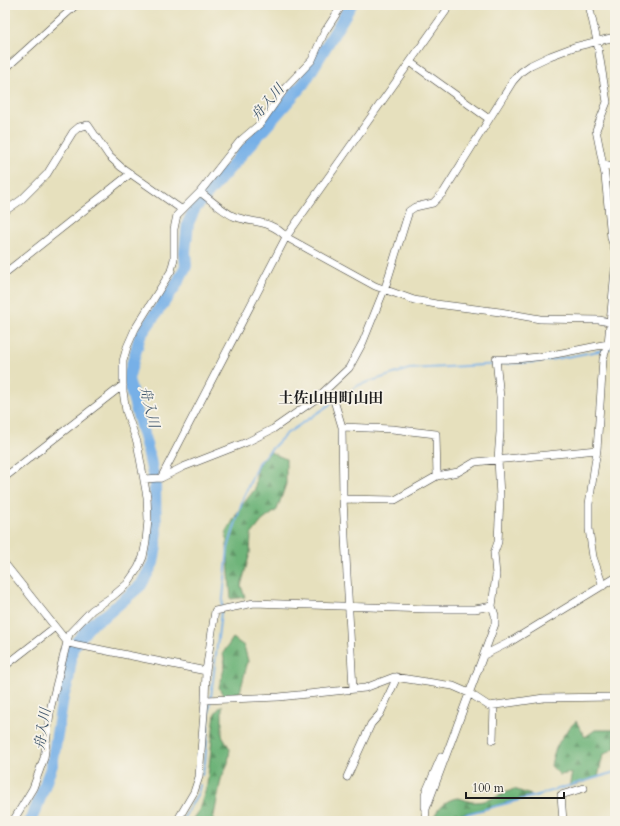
<svg xmlns="http://www.w3.org/2000/svg" width="620" height="826" font-family="Cardo,'Noto Serif JP',serif">
	<defs>
		<pattern id="forest-firs" width="22" height="20" patternUnits="userSpaceOnUse"><rect width="22" height="20" fill="#6eb479"/><path d="M5 1l3.5 6h-7zM16 11l3.5 6h-7z" fill="#5a9262"/></pattern>
	</defs>
	<rect width="100%" height="100%" fill="#f7f3e8"/>
	<filter id="ink" filterUnits="userSpaceOnUse"><feTurbulence type="fractalNoise" baseFrequency=".025" numOctaves="2"/><feDisplacementMap in="SourceGraphic" scale="8" xChannelSelector="R" yChannelSelector="G"/><feConvolveMatrix kernelMatrix="1 2 1 2 8 2 1 2 1" color-interpolation-filters="sRGB"/></filter>
	<filter id="wash" filterUnits="userSpaceOnUse"><feTurbulence type="fractalNoise" baseFrequency=".012" numOctaves="4" result="noise"/><feDisplacementMap in="SourceGraphic" scale="16" xChannelSelector="R" yChannelSelector="G"/><feGaussianBlur stdDeviation="0.9" result="paint"/><feColorMatrix in="noise" values="0 0 0 0 0 0 0 0 0 0 0 0 0 0 0 0 0 1.4 0 .05"/><feComposite in="paint" operator="in"/></filter>
	<g filter="url(#wash)">
		<rect width="100%" height="100%" fill="#e6e0bd"/>
		<path fill="url(#forest-firs)" stroke="#45684a" d="M270 452 286 459V484L277 510 262 521 251 535 250 553 241 586 245 597 231 599 226 533 240 508 255 489 257 466Z
			M233 638 244 646 248 661 240 692 224 697 219 688 225 665 223 653Z
			M222 705V735L230 749 228 763 221 779 213 821H191L199 810 207 785 215 713Z
			M576 721 585 737 595 730H615V748L603 755 598 777 569 787 572 773 560 775 551 766C554 747 562 735 576 721Z
			M514 789 531 795 483 810 433 819C437 809 445 800 457 798 462 798 468 802 473 802 486 803 502 794 514 789Z"/>
		<g fill="none" stroke-linecap="round" stroke-linejoin="round">
			<path stroke="#77b0e7" stroke-width="2" d="M608 349 615 348
				M222 608 228 548 243 499 258 463 286 434 359 385 409 369 539 362 604 350
				M211 697 221 612
				M202 775 205 762 210 702
				M182 821 198 793 200 785
				M439 821 535 796 615 772"/>
			<path stroke="#77b0e7" stroke-width="12" d="M30 821 37 806 52 765 63 697 68 681 72 648 91 624 106 615 141 585 153 563 156 546 155 484 149 455 128 379 140 336 176 285 186 266 185 252 188 223 195 208 304 83 351 5"/>
		</g>
	</g>
	<g filter="url(#ink)">
		<g fill="none" stroke-linecap="round" stroke-linejoin="round">
			<defs>
				<path id="minor" d="M589 5 597 41 607 102 596 130 605 175 611 238 615 250
					M410 62 489 119
					M5 69 76 5
					M602 163 615 167
					M200 192C211 200 221 210 233 216 253 224 270 219 286 237L375 286 414 300 436 304 500 312 540 319 599 320 609 322
					M5 211 21 200 47 174 73 132 79 127 88 125 109 156 121 167 181 209
					M5 273 130 174
					M326 391 333 397 342 427 343 499 353 689
					M342 427 392 429 436 434 437 476
					M5 477 123 385
					M161 478 286 237 446 11 447 5
					M144 479 161 478 183 467 247 442 273 429 316 399 349 368 363 342 386 285 409 211 415 207 433 203 443 193 513 81 521 72 531 65 550 56 574 47 615 37
					M343 499 395 500 437 476 458 472 475 462 597 450
					M5 564 68 643 206 671 205 700 279 697 365 688 394 677 453 686 469 693 489 706 544 698 615 697
					M603 586 593 557 589 529V504L597 450 603 359 608 344 615 270
					M492 606 496 575 494 553 498 542 500 497 498 459 500 432V397L496 359C537 361 575 349 615 343
					M484 655 510 642 615 578
					M5 666 55 627
					M206 671 215 611 254 603 426 609H475L492 606 495 615V624L426 809 425 821
					M493 740 494 706
					M347 777 371 724 380 714 397 677
					M425 807V794L441 757
					M13 821 33 788 44 758 51 706 69 634 92 610 113 596 127 584 138 568 143 557 146 541 148 520 147 497 137 442 126 411 123 391V361L127 347 135 329 171 271 174 259V229L177 215 200 192 240 141 261 123 286 87 312 60 324 33 342 5
					M177 821 194 792 199 777 205 700
					M563 821 561 795 584 788"/>
			</defs>
			<use href="#minor" stroke="#3a3934" stroke-width="8"/>
			<use href="#minor" stroke="#fff" stroke-width="7"/>
		</g>
	</g>
	<g text-anchor="middle" stroke-width="3.5" stroke-linejoin="round" paint-order="stroke">
		<g font-size="14" font-style="italic" fill="#40576d" stroke="#f7f3e8">
			<text transform="translate(267 102) rotate(-49)" y="5">舟入川</text>
			<text transform="translate(150 407) rotate(76)" y="5">舟入川</text>
			<text transform="translate(42 729) rotate(-81)" y="5">舟入川</text>
		</g>
		<g font-size="15" font-weight="bold" fill="#1c1c1c" stroke="#f7f3e8">
			<text x="331" y="403">土佐山田町山田</text>
		</g>
	</g>
	<rect width="620" height="826" fill="none" stroke="#f7f3e8" stroke-width="20"/>
	<path d="M466 792v6h98v-6" fill="none" stroke="#1c1c1c" stroke-width="2"/>
	<text x="472" y="792" font-size="12" fill="#1c1c1c" stroke="#f7f3e8" stroke-width="3" paint-order="stroke">100 m</text>
</svg>
